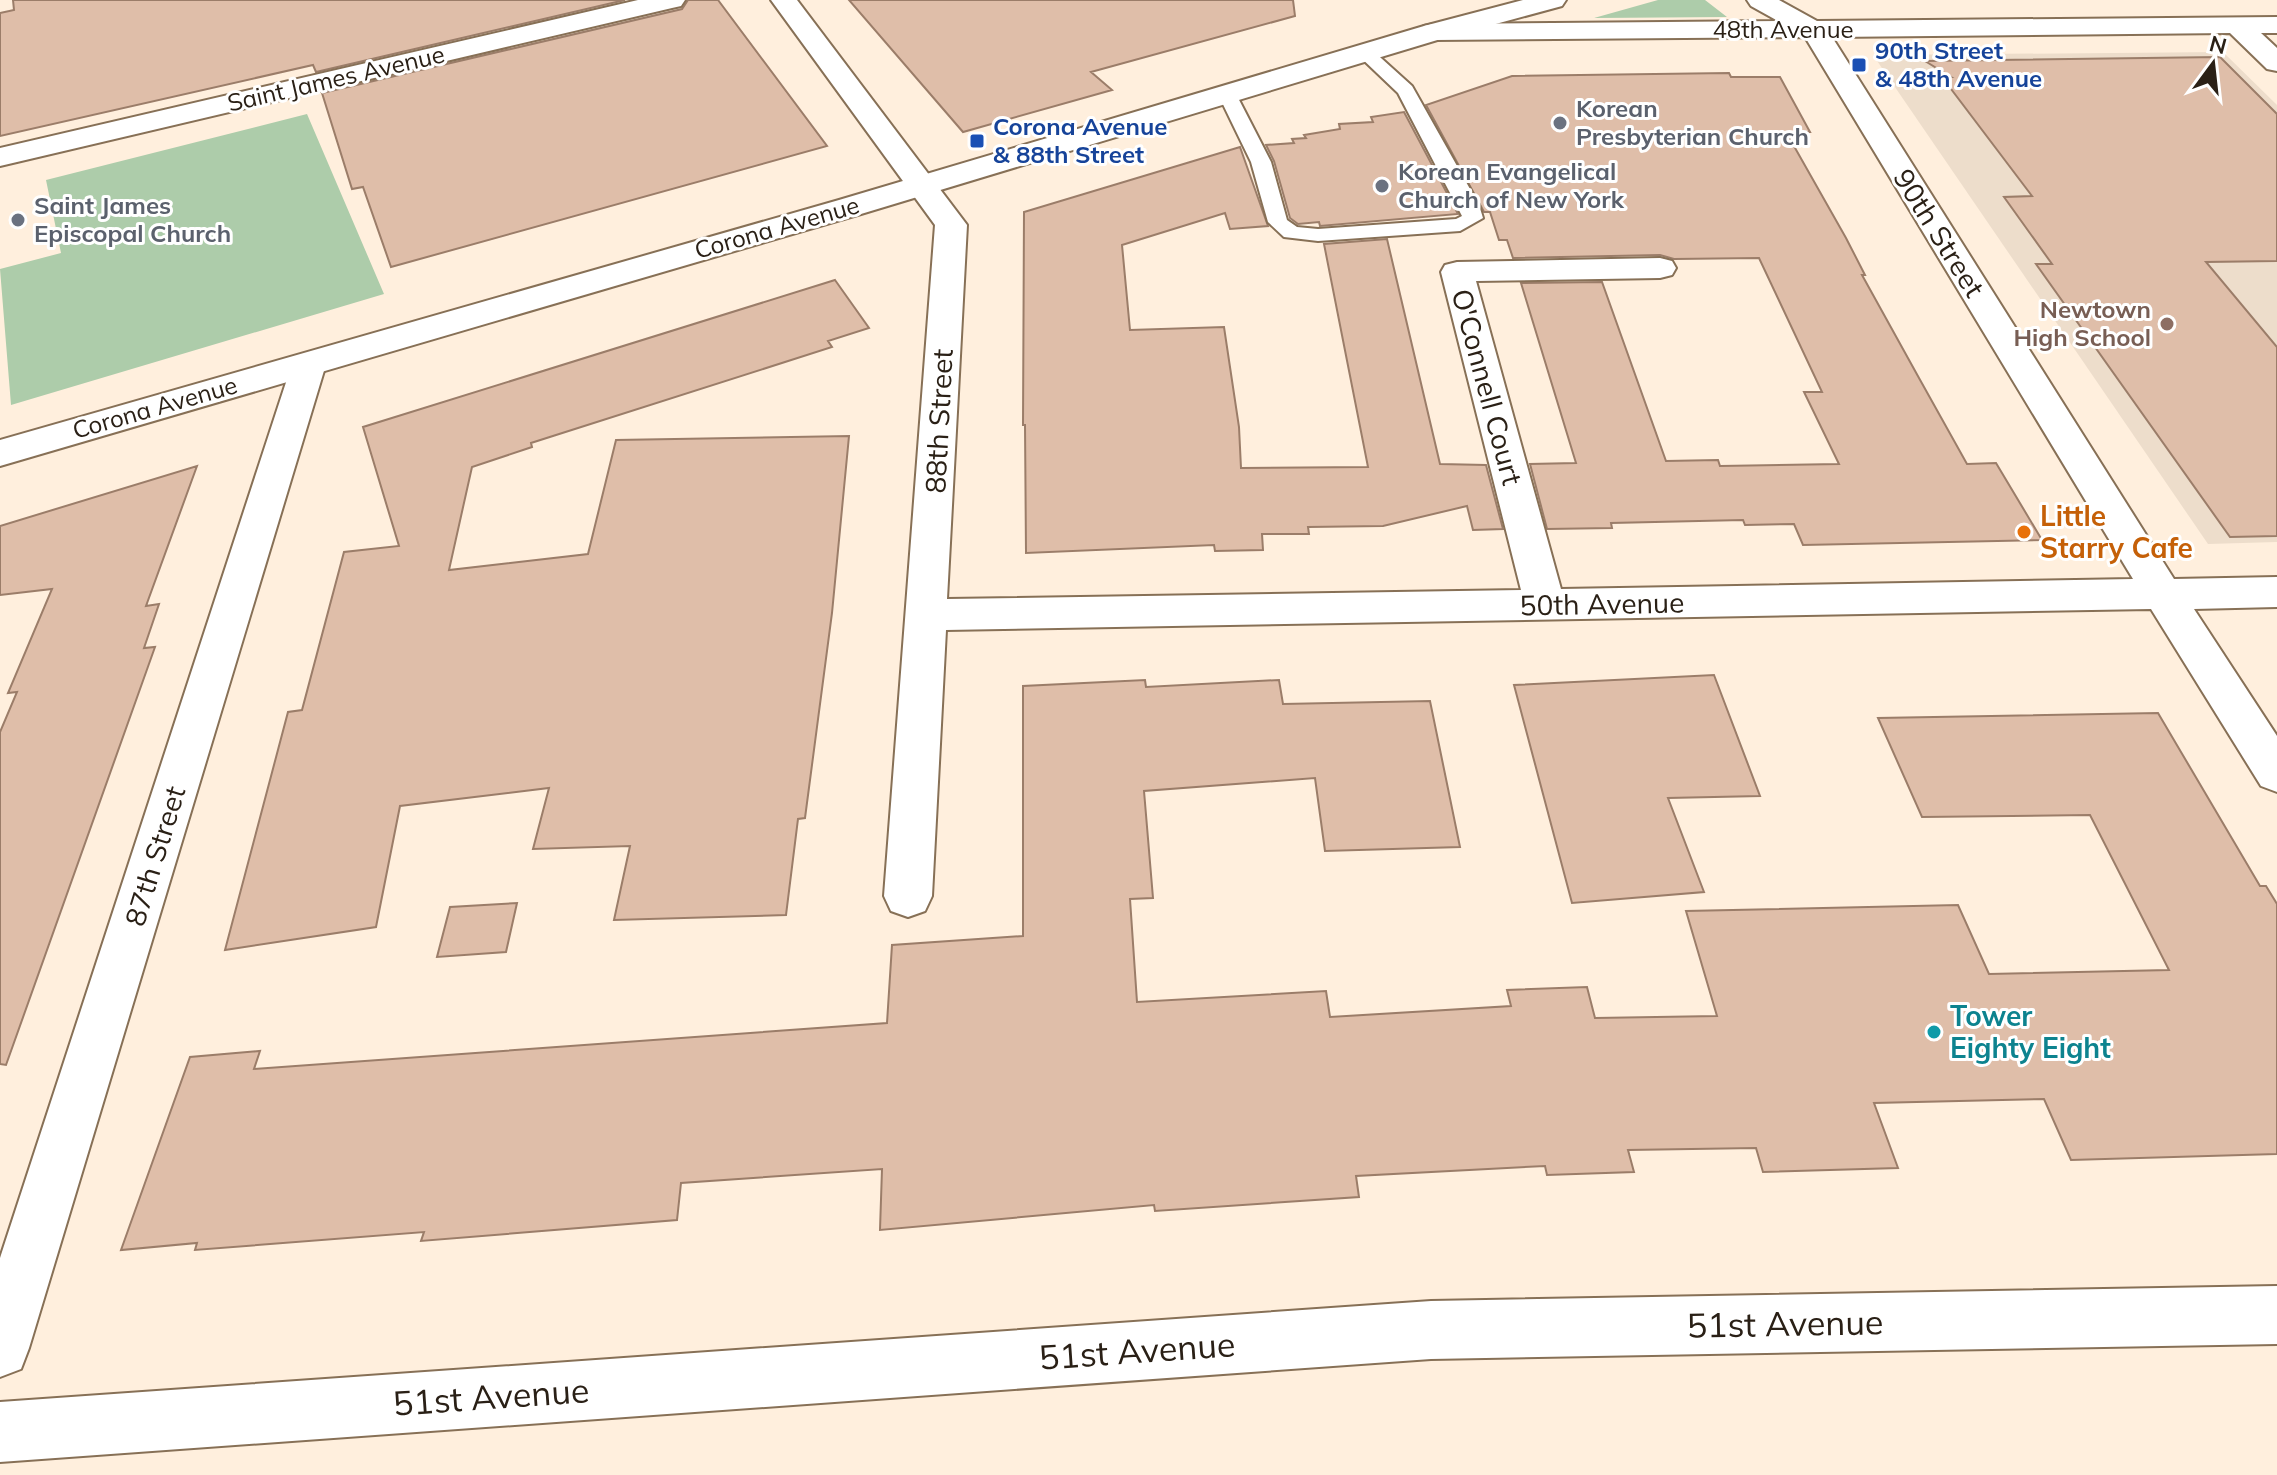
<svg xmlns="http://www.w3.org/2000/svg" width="2277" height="1475" font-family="Mulish,sans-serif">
	<rect width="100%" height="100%" fill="#ffefdd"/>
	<path fill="#edddcb" d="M2223 52 2277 105V542L2208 544 1873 55Z"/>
	<path fill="#adccaa" d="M1658 0H1705L1727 17 1594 18Z
		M307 114 384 294 11 405 0 269 61 253 46 180Z"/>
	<path fill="#dfbea9" stroke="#9b7d69" stroke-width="2" d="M13 0H625L316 72 313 65 0 136V13L14 10Z
		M688 0H718L827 146 391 267 363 187 352 189 322 93 682 9Z
		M849 0H1293L1295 16 1091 72 1112 90 963 132Z
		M2220 57 2277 114V261L2206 262 2277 347V536L2230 537 2036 264H2052L2004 197 2032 196 1942 77H1951L1925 61Z
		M1729 73 1731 77H1780L1810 132H1786L1846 238 1865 275H1862L1919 378 1967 464 1996 463 2042 540 1803 545 1794 524 1745 525 1743 520 1611 523 1612 528 1547 529 1530 464 1576 463 1521 283 1602 282 1666 461 1718 460 1720 466 1839 464 1804 392H1822L1759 258 1674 259 1660 255 1513 258 1507 240H1499L1490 212H1484L1426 105 1512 76Z
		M1404 112 1458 214 1320 226 1319 222 1298 224 1290 218 1274 161 1266 145 1294 143 1292 139 1306 138 1304 135 1340 129 1339 124 1373 122 1371 117Z
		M1240 147 1268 226 1230 229 1225 213 1122 245 1130 330 1224 327 1239 427 1241 468 1368 467 1324 244 1387 239 1440 464 1486 465 1503 529 1473 530 1467 506 1383 526 1308 527 1309 534H1262L1263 550 1215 551 1214 545 1026 553 1025 425H1023L1024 212Z
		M835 280 869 328 828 341 832 347 531 443 532 447 472 467 449 570 588 554 616 440 849 436 832 613 805 818 798 819 786 915 614 920 630 846 533 849 549 788 400 806 376 927 225 950 288 712 302 710 344 552 399 546 363 427Z
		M197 466 146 606 159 604 144 648 155 647 6 1065 0 1064V732L17 692 8 693 52 589 0 595V526Z
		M1714 675 1760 796 1668 798 1704 892 1572 903 1514 685Z
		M1145 680 1146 687 1279 680 1283 704 1430 701 1460 847 1325 851 1315 778 1144 791 1153 898 1130 899 1137 1002 1326 991 1330 1017 1511 1006 1507 990 1587 987 1595 1018 1717 1016 1686 911 1958 905 1989 974 2169 970 2090 815 1922 817 1878 718 2158 713 2260 886H2266L2277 904V1154L2071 1160 2044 1099 1874 1103 1898 1168 1763 1172 1756 1148 1628 1150 1634 1172 1547 1175 1545 1166 1356 1176 1359 1197 1155 1211 1154 1205 880 1230 882 1169 681 1183 677 1220 421 1241 424 1232 195 1250 197 1243 121 1250 190 1057 260 1051 254 1069 887 1023 892 945 1023 936V686Z
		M517 903 506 952 437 957 450 907Z"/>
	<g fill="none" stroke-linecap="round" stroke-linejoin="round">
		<defs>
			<path id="lane" d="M1365 48 1371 49 1412 86 1479 205 1483 218 1460 231 1318 241 1284 237 1268 222 1251 162 1218 94 1221 90 1227 89 1236 94 1271 162 1287 220 1297 227 1318 229 1456 219 1462 216 1398 93 1356 53Z"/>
			<path id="street" d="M638 0H685L681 6 672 8 0 166V148Z
				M771 0H797L967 225 947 599 1521 590 1441 272 1445 265 1457 262 1660 258 1672 261 1676 268 1672 275 1660 278 1476 281 1561 589 2133 579 1805 37 1434 40 1424 38 1421 32 1424 26 1434 24 1778 21 1751 6 1747 0H1779L1817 21 2277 17V33H2261L2277 48V71L2267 69 2230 33 1832 37 2174 579 2277 577V607L2194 609 2277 736V792L2261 786 2151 609 946 630 932 896 925 911 908 917 891 911 884 896 935 225Z
				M309 353 321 356 326 364 29 1348 21 1369 0 1377V1258L292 364 297 356Z
				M2277 1286V1344L1431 1359 0 1462V1402L1431 1301Z"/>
			<path id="secondary" d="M1523 0H1566L1562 6 1444 38 861 214 0 466V440L839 200 1424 26Z"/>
		</defs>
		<use href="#lane" stroke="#877056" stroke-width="4"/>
		<use href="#street" stroke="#877056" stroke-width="4"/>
		<use href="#secondary" stroke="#877056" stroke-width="4"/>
		<use href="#lane" fill="#fff" fill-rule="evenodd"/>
		<use href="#street" fill="#fff" fill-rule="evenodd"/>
		<use href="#secondary" fill="#fff" fill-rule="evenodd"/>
	</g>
	<g fill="#1a4fb4" stroke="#fff" stroke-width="3">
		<rect x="1851" y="57" width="16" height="16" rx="4"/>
		<rect x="969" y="133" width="16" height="16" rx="4"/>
	</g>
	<g fill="#6b7280" stroke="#fff" stroke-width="3">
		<circle cx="1560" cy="123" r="8"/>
		<circle cx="1382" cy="186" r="8"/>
		<circle cx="18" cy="220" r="8"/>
	</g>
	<circle fill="#8d6e63" stroke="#fff" stroke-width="3" cx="2167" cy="324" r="8"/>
	<circle fill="#e8710a" stroke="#fff" stroke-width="3" cx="2024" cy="532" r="8"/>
	<circle fill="#0f9aa8" stroke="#fff" stroke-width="3" cx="1934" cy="1032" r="8"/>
	<g text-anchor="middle" stroke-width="6" stroke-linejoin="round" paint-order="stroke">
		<g font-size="24" fill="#2a2016" stroke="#fff">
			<text x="1783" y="38">48th Avenue</text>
			<text transform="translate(336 79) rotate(-13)" y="8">Saint James Avenue</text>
			<text transform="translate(777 228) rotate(-16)" y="8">Corona Avenue</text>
			<text transform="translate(155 408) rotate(-16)" y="8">Corona Avenue</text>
		</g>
		<g font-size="24" font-weight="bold" fill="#164399" stroke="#fff" text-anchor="start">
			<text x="1875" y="59">90th Street<tspan x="1875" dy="28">&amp; 48th Avenue</tspan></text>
			<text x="993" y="135">Corona Avenue<tspan x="993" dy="28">&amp; 88th Street</tspan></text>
		</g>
		<g font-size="24" font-weight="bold" fill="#5b616d" stroke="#fff" text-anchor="start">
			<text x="1576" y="117">Korean<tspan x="1576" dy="28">Presbyterian Church</tspan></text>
			<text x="1398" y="180">Korean Evangelical<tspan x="1398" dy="28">Church of New York</tspan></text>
			<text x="34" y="214">Saint James<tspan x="34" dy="28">Episcopal Church</tspan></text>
		</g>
		<g font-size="24" font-weight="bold" fill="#785e54" stroke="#fff" text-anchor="end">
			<text x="2151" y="318">Newtown<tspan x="2151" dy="28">High School</tspan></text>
		</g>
		<g font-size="28" fill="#2a2016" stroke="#fff">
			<text transform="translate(1939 233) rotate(58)" y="10">90th Street</text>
			<text transform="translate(1487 387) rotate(75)" y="10">O'Connell Court</text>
			<text transform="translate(939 421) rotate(-87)" y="10">88th Street</text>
			<text transform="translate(1602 604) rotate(-1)" y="10">50th Avenue</text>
			<text transform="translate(155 856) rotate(-73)" y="10">87th Street</text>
		</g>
		<g font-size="28" font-weight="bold" fill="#c56008" stroke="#fff" text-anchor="start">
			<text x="2040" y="526">Little<tspan x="2040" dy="32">Starry Cafe</tspan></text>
		</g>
		<g font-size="28" font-weight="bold" fill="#0d838f" stroke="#fff" text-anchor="start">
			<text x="1950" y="1026">Tower<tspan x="1950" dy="32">Eighty Eight</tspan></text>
		</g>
		<g font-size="34" fill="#2a2016" stroke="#fff">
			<text transform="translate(1785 1324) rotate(-1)" y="12">51st Avenue</text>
			<text transform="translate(1137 1351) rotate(-4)" y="12">51st Avenue</text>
			<text transform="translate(491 1397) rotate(-4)" y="12">51st Avenue</text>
		</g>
	</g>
	<g transform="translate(2213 64) rotate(15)" stroke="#ffffff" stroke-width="6" paint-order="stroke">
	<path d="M0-6L14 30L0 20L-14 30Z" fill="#2a2016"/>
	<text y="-12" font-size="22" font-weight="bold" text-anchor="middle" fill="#2a2016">N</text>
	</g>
</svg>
